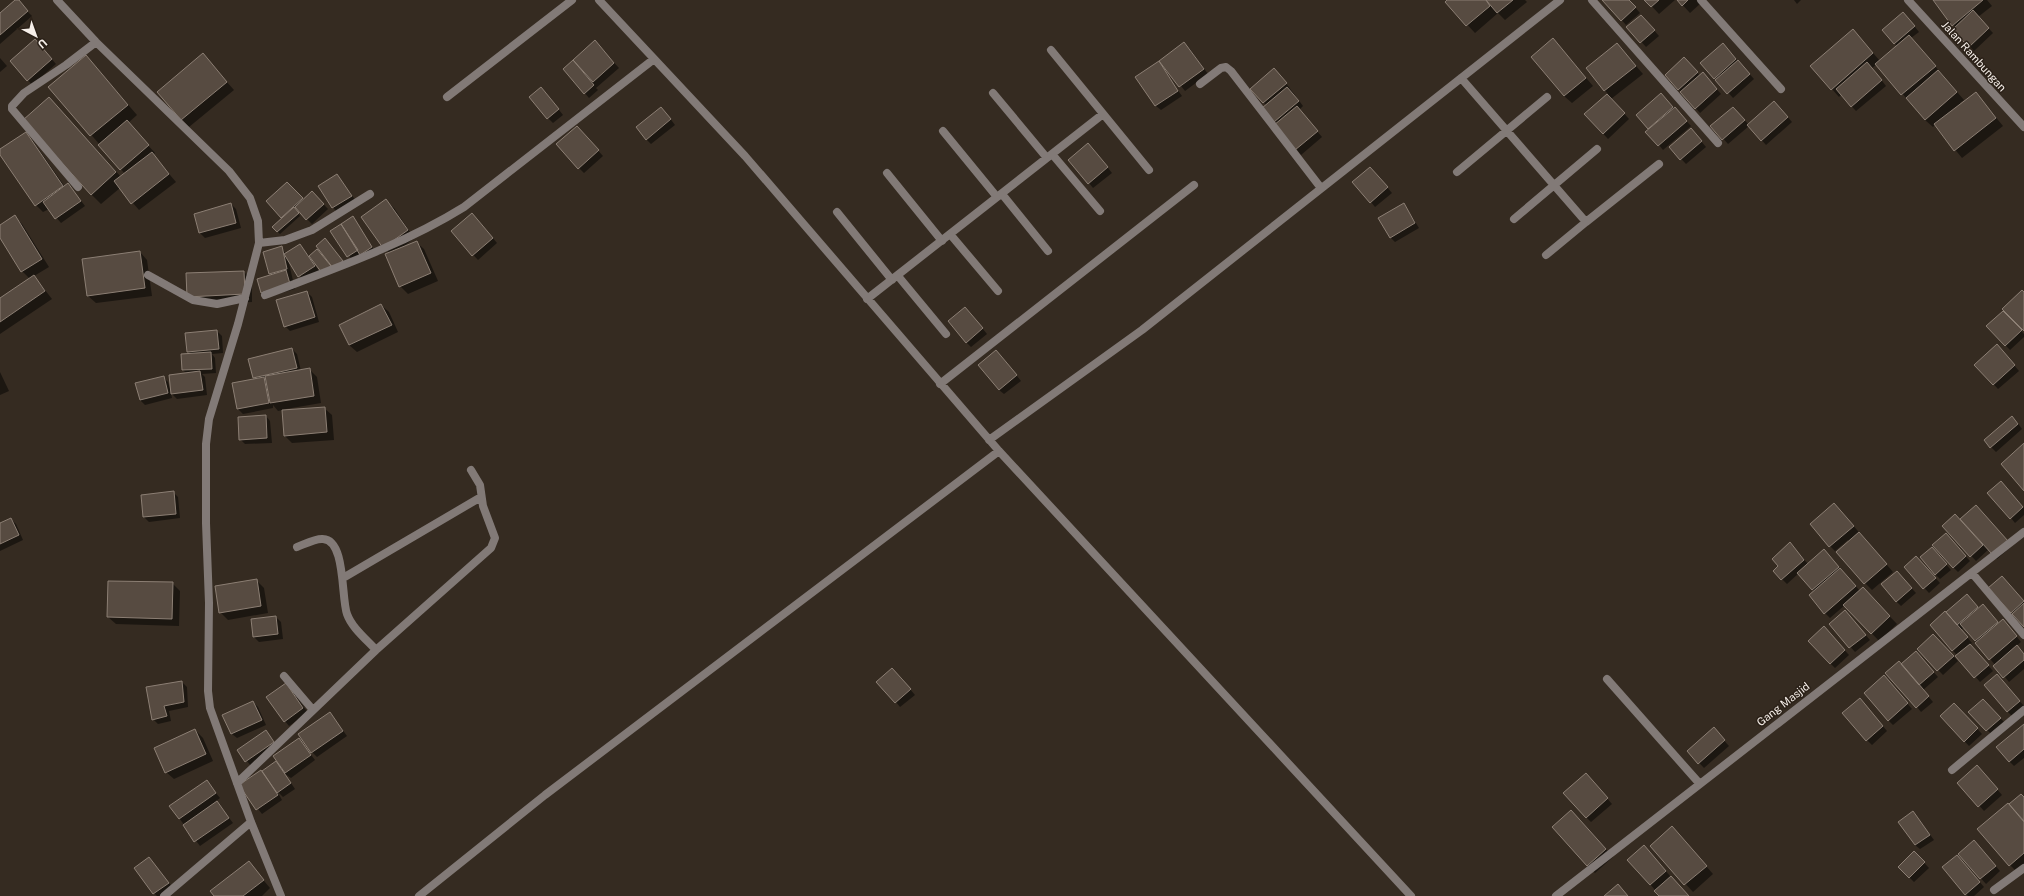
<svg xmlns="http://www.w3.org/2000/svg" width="2024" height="896" font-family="'Public Sans',sans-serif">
	<rect width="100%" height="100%" fill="#352b21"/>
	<path fill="#0007" d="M16 0 32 16 0 44V14Z
		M1449 0H1525L1527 2 1505 20 1498 13 1475 33 1446 2Z
		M1604 0H1629L1640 13 1626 25Z
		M1646 0H1675L1659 14Z
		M1678 0H1698L1701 3 1690 13Z
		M1794 0H1801L1797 4Z
		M1934 0H1987L1992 6 1978 17 1993 33 1974 51 1954 30 1956 28 1933 1Z
		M1908 18 1919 32 1911 38 1964 100 1960 103 1961 104 1976 93 2003 126 1962 158 1935 125 1933 127 1925 120 1877 64 1872 68 1886 86 1856 111 1841 95 1839 97 1832 89 1860 38 1880 61 1897 46 1883 30Z
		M1646 21 1659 36 1646 47 1628 27Z
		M595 42 619 68 596 88 598 90 589 98 564 69Z
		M1617 44 1643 74 1611 99 1629 119 1608 139 1585 114 1608 94 1587 69Z
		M40 46 56 64 32 85 28 80Z
		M1560 47 1593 86 1572 103 1564 96Z
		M1189 48 1208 74 1185 91 1161 61Z
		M1727 49 1754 79 1733 98 1702 63Z
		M203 55 234 90 189 127 158 92Z
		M86 56 137 115 128 123 155 153 153 155 176 182 139 210 120 188 101 204 91 194 59 108 121 177 125 174 50 87Z
		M0 58 7 66 0 72Z
		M1158 63 1182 96 1161 110 1156 106Z
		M1689 63 1700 76 1708 79 1721 94 1700 113 1666 75Z
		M1279 74 1303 106 1299 110 1322 137 1301 155 1275 121 1266 105 1252 89Z
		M546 93 563 115 553 123 548 118Z
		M1666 99 1691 126 1663 150 1659 145 1650 129 1638 115Z
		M1779 107 1792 122 1766 145 1749 126 1728 144 1712 126 1738 113 1748 124Z
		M666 113 675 125 651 144 646 139Z
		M581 132 603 156 584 173 579 168Z
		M25 133 33 141 65 187 72 189 85 206 61 223 49 209 43 212 36 205 0 153V151Z
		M1695 134 1706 147 1686 164 1670 147Z
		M1093 149 1112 173 1093 188 1089 183Z
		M1375 173 1392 193 1375 207 1371 202Z
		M337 175 356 201 337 213 319 186Z
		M287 183 304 200 312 192 328 209 312 224 299 211 297 212 300 216 280 234 273 227 283 219 267 202Z
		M386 201 394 208 414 238 402 248 416 242 424 249 438 281 408 294 400 286 390 253 383 247Z
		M231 204 236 209 241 228 205 238 200 233 195 214Z
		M1404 204 1419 228 1395 242 1390 237Z
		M15 217 22 224 49 267 34 276 52 299 0 334V300L30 279 22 271 0 236V226Z
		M353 218 376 253 353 261 332 231Z
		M477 219 497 243 478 260 452 232Z
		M300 245 314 262H313L319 271 304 281 288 259 295 289 267 297 272 275 270 273 281 247 286 254Z
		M140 252 147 260 152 296 96 303 88 296 83 260Z
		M244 272 252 280V302L196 304 188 296Z
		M307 292 312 297 319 322 290 331 285 326Z
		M381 305 389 312 398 332 357 352 349 345Z
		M2003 312 2024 334V337L2010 350 1988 327Z
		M970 313 987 334 971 347 966 342Z
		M217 331 222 336 223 353 212 354 215 358 216 373 202 374 205 377 207 395 177 399 171 393 172 398 145 405 140 400 163 377 168 382 170 389 187 374 183 370 191 354 188 351Z
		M292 349 297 354 301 371 309 369 317 377 321 403 286 409V411L324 408 332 415 334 440 292 443 285 436 283 410 278 411 273 405V408L243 414 238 409 233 384 256 380 254 378Z
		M2002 351 2019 371 1998 389 1976 365Z
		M1001 356 1021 381 1004 394 999 390Z
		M0 372 9 391 0 395Z
		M266 416 270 421 272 443 245 444 240 439Z
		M2017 422 2022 429 1996 452 1991 447Z
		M2005 487 2024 508V515L2015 523 2011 518Z
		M173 492 178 497 180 518 149 522 144 517Z
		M1976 506 2012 546 1997 559 1989 549 1976 561 1943 526 1960 521Z
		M1839 509 1893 572 1872 590 1865 583 1848 540 1835 551 1830 546Z
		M11 519 16 524 23 540 0 551V524Z
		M1950 539 1970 561 1958 572 1953 567Z
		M1794 549 1808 564 1829 556 1860 591 1870 596 1897 624 1879 641 1845 605 1830 618 1825 613 1815 592 1799 573 1787 584 1774 571Z
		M1936 553 1951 570 1940 579 1935 574Z
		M1921 562 1940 583 1929 593 1905 567Z
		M1901 577 1916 593 1901 606 1896 601Z
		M256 580 264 588 268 613 228 620 220 612Z
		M2006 582 2024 602V625L1990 588Z
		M172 583 180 591 179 626 116 624 108 617Z
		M1967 595 1979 609 1988 610 1999 624 2008 626 2021 642 2016 646 2024 654V669L2009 682 1964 627 1961 630 1972 643 1970 644 1993 671 1980 682 1931 625Z
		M1849 616 1870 640 1855 652 1830 624Z
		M276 617 281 622 283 639 259 642 254 637 252 620Z
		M1829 633 1849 655 1835 668 1830 663Z
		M1938 640 1958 661 1943 675 1918 649Z
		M1920 657 1938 677 1923 690 1933 702 1921 712 1917 707 1901 665Z
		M897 674 915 695 900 707 896 702Z
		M2001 680 2024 706 2012 716 2007 711Z
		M182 682 187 687 188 707 169 711 171 721 158 724 153 719Z
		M1889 682 1912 709 1893 725 1888 720Z
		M291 689 308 713 289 726 285 721Z
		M1983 700 2005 723 1992 735 1970 712Z
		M253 702 258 707 266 725 237 738 232 734Z
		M1864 704 1887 731 1872 745 1867 740Z
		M1959 709 1982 734 1969 746 1941 716Z
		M330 713 347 736 317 757 312 752Z
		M2024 725V758L2014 766 2009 761Z
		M195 730 203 738 213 761 174 779 166 772Z
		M266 732 278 747 251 766 239 751Z
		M1718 734 1729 746 1704 768 1688 751Z
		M299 739 315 760 291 778 285 774 295 789 283 797 277 791 282 800 262 814 240 786 278 761Z
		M1982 772 2002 795 1984 811 1959 783Z
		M1590 779 1612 804 1591 822 1586 817Z
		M206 781 220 798 216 801 233 823 200 846 179 818Z
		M2024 798V867L2017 872 2010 865 2013 809Z
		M1913 812 1934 840 1920 849 1915 845Z
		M1579 819 1613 857 1595 873 1587 866Z
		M1679 835 1713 874 1693 892 1651 846Z
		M1978 846 2000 871 1986 884 1959 854Z
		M1649 851 1670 876 1688 896H1660L1650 884Z
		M1914 852 1929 868 1914 882 1899 867Z
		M149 858 173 888 162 896H157L154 893 135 868Z
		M1962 861 1984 887 1974 896H1968L1943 868Z
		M249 863 270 888 262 896H215Z"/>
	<path fill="#574b41" stroke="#8c7f74" d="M15 0H19L28 11 0 35V13Z
		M1447 0H1486L1490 6 1466 26 1445 2Z
		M1486 0H1513L1497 13Z
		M1602 0H1629L1636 7 1621 21Z
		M1644 0H1659L1651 7Z
		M1677 0H1688L1682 6Z
		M1933 0H1983L1952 26Z
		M1973 10 1989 28 1969 47 1952 30Z
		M1903 12 1915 26 1894 44 1882 30Z
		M1641 15 1655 30 1640 43 1626 27Z
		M1853 29 1873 53 1831 90 1810 66Z
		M1909 35 1936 66 1901 95 1875 64Z
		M1553 38 1586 78 1564 96 1531 57Z
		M35 39 52 59 27 81 10 61Z
		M595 40 614 63 593 82 573 60Z
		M1184 42 1204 69 1179 87 1159 61Z
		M1617 43 1636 66 1604 91 1586 68Z
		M1723 43 1736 59 1714 79 1700 63Z
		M203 53 227 82 181 120 157 92Z
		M86 55 128 105 90 136 48 87Z
		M1684 57 1698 72 1678 90 1665 75Z
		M573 60 594 85 584 94 563 69Z
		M1738 60 1750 74 1727 94 1715 80Z
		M1159 61 1178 91 1155 106 1135 77Z
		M1867 62 1882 80 1851 107 1836 89Z
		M1274 68 1287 83 1263 103 1250 89Z
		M1938 70 1957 92 1925 120 1906 98Z
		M1703 72 1717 89 1695 109 1680 92Z
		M541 87 559 109 547 119 529 97Z
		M1287 87 1299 101 1274 122 1262 108Z
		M1976 92 1996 118 1954 151 1934 124Z
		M1661 93 1673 107 1648 129 1636 115Z
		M1607 94 1625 113 1603 134 1584 114Z
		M49 97 116 172 91 195 23 120Z
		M1774 101 1788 117 1761 141 1747 125Z
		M1297 106 1318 131 1295 150 1274 125Z
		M661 107 671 119 646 140 636 127Z
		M1675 107 1687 121 1658 146 1645 132Z
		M1733 107 1745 120 1722 140 1710 126Z
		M127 120 149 145 120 170 98 145Z
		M577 126 599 150 578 169 556 144Z
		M1691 128 1702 141 1680 160 1669 147Z
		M26 132 63 186 35 206 0 155V149Z
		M1088 143 1108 167 1088 184 1068 160Z
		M152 152 169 174 131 204 114 181Z
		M1370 167 1388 187 1370 203 1352 182Z
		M337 174 352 196 332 208 318 186Z
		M287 182 303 198 281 218 266 201Z
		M68 183 81 201 55 219 43 202Z
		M312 191 324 204 306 220 295 207Z
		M386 199 408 230 383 248 361 217Z
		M231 203 236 223 199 233 194 214Z
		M1404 203 1415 223 1390 238 1378 218Z
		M294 207 299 213 277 232 272 227Z
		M472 213 493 238 472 256 451 231Z
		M15 215 42 259 21 272 0 238V225Z
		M353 216 372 247 360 255 341 224Z
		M341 224 358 250 347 257 330 231Z
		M325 238 343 261 333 268 316 246Z
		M417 241 431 273 399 287 385 254Z
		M300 244 315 266 298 277 284 254Z
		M282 246 287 269 269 274 263 252Z
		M317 249 331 266 322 273 309 256Z
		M140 251 145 288 87 296 82 259Z
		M286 270 290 284 261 293 257 279Z
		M244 271 245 294 187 297 186 273Z
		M34 275 45 291 0 322V298Z
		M2022 290 2024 292V331L2002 309Z
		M307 291 315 317 284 327 276 300Z
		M381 304 392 325 349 345 339 325Z
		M965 307 983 328 966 343 948 321Z
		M2003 311 2022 330 2005 346 1986 326Z
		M217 330 219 349 187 352 185 333Z
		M1997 344 2015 365 1993 385 1974 365Z
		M292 348 297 368 253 378 248 359Z
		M996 350 1017 375 999 390 978 365Z
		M211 352 212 369 182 370 181 354Z
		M310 368 314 396 270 403 265 376Z
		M200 371 203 390 171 394 169 375Z
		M164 376 168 393 140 400 135 383Z
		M264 377 269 403 237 409 232 383Z
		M325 407 327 432 284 436 282 410Z
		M266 415 267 438 239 440 238 417Z
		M2012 416 2018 424 1990 448 1984 440Z
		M2024 443V491L2001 464Z
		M2001 481 2023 507 2010 519 1987 493Z
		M174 491 176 514 143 517 141 495Z
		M1834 503 1854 526 1829 547 1810 524Z
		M1976 505 2008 541 1992 554 1960 519Z
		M1955 514 1983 545 1970 557 1942 526Z
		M11 518 19 535 0 544V523Z
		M1859 532 1887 564 1864 584 1836 552Z
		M1946 533 1966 556 1953 568 1932 545Z
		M1790 542 1804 560 1781 580 1773 571 1778 566 1772 559Z
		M1932 547 1947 564 1935 575 1920 557Z
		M1824 549 1839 567 1812 590 1797 573Z
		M1916 556 1936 578 1923 589 1904 567Z
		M1840 568 1856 586 1824 614 1809 595Z
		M1897 571 1912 588 1896 602 1881 584Z
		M2002 576 2024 601 2011 613 1988 588Z
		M257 579 261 606 219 613 215 586Z
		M108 581 173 582 172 619 107 617Z
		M1863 587 1890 616 1871 634 1843 605Z
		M1967 594 1978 607 1957 625 1946 612Z
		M2024 603V627L2012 614Z
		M1983 604 1998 622 1975 641 1960 624Z
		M1845 610 1866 635 1849 648 1829 624Z
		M1945 611 1968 637 1952 651 1930 625Z
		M276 616 278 634 253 637 251 619Z
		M2003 619 2017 636 1989 660 1975 643Z
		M1824 626 1845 650 1830 664 1808 641Z
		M1933 634 1954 656 1937 671 1917 649Z
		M1970 644 1989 665 1974 678 1955 656Z
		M2017 645 2024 654V660L2003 678 1993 666Z
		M1916 651 1934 672 1919 685 1901 664Z
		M1899 661 1929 696 1916 708 1885 673Z
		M892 668 911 689 895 703 876 682Z
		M1997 674 2020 701 2007 712 1984 685Z
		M1884 675 1908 703 1888 721 1864 693Z
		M182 681 184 702 164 706 167 716 152 720 146 687Z
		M286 683 303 708 284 722 266 697Z
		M1860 698 1883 726 1866 741 1842 713Z
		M1983 699 2001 718 1986 731 1968 712Z
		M253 701 262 720 231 734 222 715Z
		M1954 703 1978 728 1964 742 1940 716Z
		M330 712 343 731 311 753 298 734Z
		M2024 724V749L2009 762 1996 747Z
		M1714 727 1725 740 1698 764 1687 751Z
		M195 729 206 754 165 773 154 748Z
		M266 730 274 742 245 762 237 750Z
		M299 738 311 755 285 773 273 756Z
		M276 761 291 783 277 793 262 771Z
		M1977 765 1998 789 1978 807 1957 783Z
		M261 770 278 795 256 810 239 785Z
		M1586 773 1608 798 1586 818 1563 793Z
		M207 780 216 793 179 819 169 806Z
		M2021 794 2024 797V821L2009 804Z
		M217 801 229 818 194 842 183 825Z
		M2008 803 2024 822V853L2009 866 1977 829Z
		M1571 810 1606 849 1587 866 1552 827Z
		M1913 811 1930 835 1915 845 1898 822Z
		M1672 826 1707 866 1684 885 1650 846Z
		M1974 840 1996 866 1980 879 1958 854Z
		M1644 845 1666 871 1650 885 1627 860Z
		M1914 851 1925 862 1909 878 1898 867Z
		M1957 855 1980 882 1965 895 1942 867Z
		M149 857 169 883 153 894 134 868Z
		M249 861 264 880 243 896H214L210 891Z
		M1671 876 1689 896H1659L1654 891Z
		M1618 884 1628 896H1604Z"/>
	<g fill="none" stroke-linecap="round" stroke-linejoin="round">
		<path stroke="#827a77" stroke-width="8" d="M57 0 96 42 229 171 250 198 258 221 259 243 238 324 209 419 206 444V523L209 603 208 691 210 708 251 822 281 896
			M599 0 745 156 999 451 1411 896
			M1592 0 1718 143
			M1701 0 1781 89
			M1908 0 2024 127
			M1051 50 1149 170
			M1461 78 1586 222 1659 164
			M1200 84 1221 68 1226 67 1231 71 1321 188
			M993 93 1047 158
			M447 97 572 0
			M943 131 997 197
			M1052 154 1100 211
			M1457 172 1547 97
			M887 173 942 241
			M78 187 12 109V106L24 93 66 65 96 42
			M1002 194 1048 251
			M837 212 892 280
			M1514 219 1597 149
			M950 234 998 291
			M259 243 285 240 312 230 370 194
			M1546 255 1586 222
			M148 275 193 300 217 304 245 298
			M898 276 946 334
			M265 295C333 269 403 245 464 207L654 59
			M867 299 1103 114
			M940 384 1194 185
			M989 440 1142 330 1560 0
			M297 547C305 544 316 538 323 539 346 540 341 598 347 614 352 628 366 639 376 650
			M1972 573 2024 635
			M343 578 481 497
			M284 676 313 710
			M1607 679 1699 783
			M1952 770 2024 710
			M237 783 376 650 491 548 495 538 483 506 480 485 471 470
			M1994 890 2024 868
			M164 896 251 822
			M419 896 545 795 999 451
			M1556 896 2024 532"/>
	</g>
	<g text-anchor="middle" stroke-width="3" stroke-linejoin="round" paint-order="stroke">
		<g font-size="11" fill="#f6efe9" stroke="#2b2118">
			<text transform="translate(1974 56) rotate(48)" y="4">Jalan Rambungan</text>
			<text transform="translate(1783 704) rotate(-38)" y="4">Gang Masjid</text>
		</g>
	</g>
	<g transform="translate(36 36) rotate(139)" stroke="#2b2118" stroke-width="3" paint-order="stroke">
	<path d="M0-3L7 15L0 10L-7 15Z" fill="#f6efe9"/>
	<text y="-6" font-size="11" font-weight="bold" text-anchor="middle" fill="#f6efe9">U</text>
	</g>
</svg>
